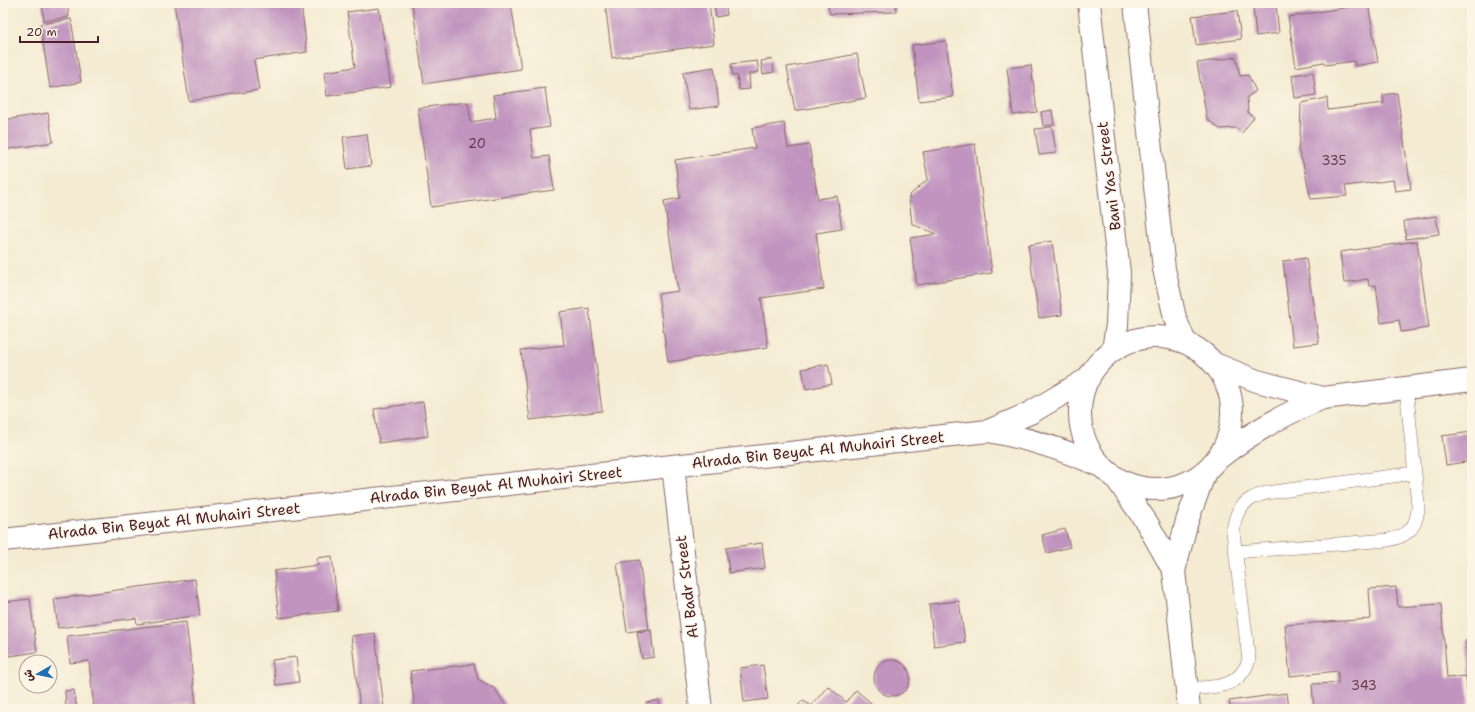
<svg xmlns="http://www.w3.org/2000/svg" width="1475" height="712" font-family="'Shantell Sans','Playpen Sans Arabic',sans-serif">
	<rect width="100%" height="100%" fill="#fcf5e5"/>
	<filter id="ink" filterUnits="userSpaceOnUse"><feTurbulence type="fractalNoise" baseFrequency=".025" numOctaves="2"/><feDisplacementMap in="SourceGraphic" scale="8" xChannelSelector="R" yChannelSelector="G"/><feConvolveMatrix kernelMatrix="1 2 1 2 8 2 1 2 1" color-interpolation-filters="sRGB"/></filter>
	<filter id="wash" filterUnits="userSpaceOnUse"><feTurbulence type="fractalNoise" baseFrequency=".012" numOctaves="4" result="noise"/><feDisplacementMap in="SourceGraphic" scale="16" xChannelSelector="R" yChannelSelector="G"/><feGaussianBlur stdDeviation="0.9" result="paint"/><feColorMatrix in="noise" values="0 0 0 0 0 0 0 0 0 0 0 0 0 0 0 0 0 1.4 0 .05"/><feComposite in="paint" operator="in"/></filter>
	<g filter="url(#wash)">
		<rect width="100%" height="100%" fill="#f4ebd2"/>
		<g id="blocks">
			<path fill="#c194c0" d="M42 3H67L69 17 44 21Z
				M174 3H301L307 52 254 60 259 90 189 101Z
				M412 3H511L521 69 424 84Z
				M605 3H709L714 44 612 58Z
				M718 3H725L727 15 716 17 714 4Z
				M827 3H896V12L830 14Z
				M1355 3H1368L1378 62 1355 66 1354 61 1325 65 1324 62 1296 67 1288 17 1355 6Z
				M1276 4 1279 33 1256 36 1253 7Z
				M379 8 391 87 327 96 324 72 355 67 347 12Z
				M1237 11 1241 39 1196 45 1192 16Z
				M71 19 81 82 50 88 40 24Z
				M946 41 953 97 919 101 912 45Z
				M857 54 866 98 795 111 787 67Z
				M1236 57 1240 76 1248 75 1256 91 1247 97 1248 113 1254 117 1242 133 1236 128 1220 129 1207 119 1197 63Z
				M772 59 774 72 763 74 761 61Z
				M757 61 759 72 749 74 750 89 739 90 737 75 733 76 731 64Z
				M1031 65 1037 112 1013 115 1007 68Z
				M714 67 719 106 689 110 683 72Z
				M1313 72 1316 95 1295 98 1292 75Z
				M545 88 550 127 530 130 534 158 549 156 554 190 431 207 418 108 468 102 471 122 496 118 493 95Z
				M1397 93 1411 189 1395 191 1393 180 1345 186 1347 196 1311 199 1303 163 1298 150 1300 138 1301 103 1327 98 1328 110 1384 103 1383 95Z
				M1052 110 1054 125 1043 126 1041 112Z
				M48 113 53 142 4 150 3 120Z
				M784 123 788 148 809 145 818 199 837 196 842 229 816 233 824 289 761 298 768 347 668 362 658 294 678 291 664 201 680 198 675 160 755 148 752 128Z
				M1052 127 1056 153 1039 155 1035 129Z
				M367 134 371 166 347 169 343 137Z
				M975 144 992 273 917 285 910 238 936 234 912 224 909 196 928 179 923 152Z
				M1436 216 1439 234 1406 239 1404 221Z
				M1052 241 1062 315 1039 318 1028 245Z
				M1417 241 1429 328 1401 332 1399 320 1381 323 1376 285 1369 286 1368 279 1344 283 1340 252Z
				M1306 258 1319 343 1293 346 1283 261Z
				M589 308 602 411 530 420 521 350 564 345 560 312Z
				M828 364 832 384 806 389 802 369Z
				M423 402 428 436 379 443 374 409Z
				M1472 432V461L1446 465 1442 436Z
				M1065 529 1070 547 1047 553 1042 535Z
				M762 543 765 568 729 573 726 548Z
				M332 556 338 611 279 618 274 571 318 565 317 558Z
				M639 560 649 629 627 632 617 563Z
				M195 579 200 615 137 624 136 618 58 628 54 599Z
				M1396 587 1398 607 1441 604 1447 678 1466 676 1469 709H1314L1312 684 1338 683V671L1290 676 1285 625 1371 619 1369 589Z
				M30 599 37 652 3 657V602Z
				M959 601 965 642 934 646 929 604Z
				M186 622 196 704 152 709H94L89 661 70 663 67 636Z
				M651 630 654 657 642 659 637 632Z
				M375 633 384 709H360L351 636Z
				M1472 639V675L1470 676 1466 640Z
				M296 657 299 682 276 685 272 660Z
				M874 678a18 18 0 1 1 36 0a18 18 0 1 1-36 0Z
				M474 664 478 679 495 689 508 709H415L410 671Z
				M763 665 768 699 744 702 740 668Z
				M828 686 846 702 856 690 878 709H795L803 700 811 706Z
				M74 690 77 709H66L65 691Z
				M1287 693 1289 709H1231L1229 701Z
				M659 700 660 709H647L646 703Z"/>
		</g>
	</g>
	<g filter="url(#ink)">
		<use href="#blocks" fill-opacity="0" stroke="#866665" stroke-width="1"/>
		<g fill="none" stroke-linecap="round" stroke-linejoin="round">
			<defs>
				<path id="lane" d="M1235 552 1388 540C1410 536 1418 525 1418 504L1406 387
					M1187 689C1215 686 1238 690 1249 660L1233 532C1235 509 1244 499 1266 493L1415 473"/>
				<path id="street" d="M1089 3 1119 273 1117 325 1113 350
					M1135 3 1164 269 1175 318 1185 342
					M1080 413a76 76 0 1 1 152 0a76 76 0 1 1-152 0Z
					M1215 364 1257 381 1323 398
					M988 431C1028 438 1065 450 1101 466
					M1220 457C1252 432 1286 413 1323 398L1472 380
					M673 466 701 709
					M1116 478 1147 523 1174 571
					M3 540 988 431 1030 413 1089 378
					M1189 709 1174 571 1187 521 1205 472"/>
			</defs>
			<use href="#lane" stroke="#866665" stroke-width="14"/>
			<use href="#street" stroke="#866665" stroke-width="24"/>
			<use href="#lane" stroke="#fff" stroke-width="13"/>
			<use href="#street" stroke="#fff" stroke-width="22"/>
		</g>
	</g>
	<g text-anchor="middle" stroke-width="3" stroke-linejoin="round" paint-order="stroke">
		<g font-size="13" fill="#683c50">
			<text x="477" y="148">20</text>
			<text x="1334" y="165">335</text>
			<text x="1364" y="690">343</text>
		</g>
		<g font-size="15" fill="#4a1f2b" stroke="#fcf5e5">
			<text transform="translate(1109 176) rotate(-97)" y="5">Bani Yas Street</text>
			<text transform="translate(818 450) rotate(-6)" y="5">Alrada Bin Beyat Al Muhairi Street</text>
			<text transform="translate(496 485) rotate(-6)" y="5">Alrada Bin Beyat Al Muhairi Street</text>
			<text transform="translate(174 521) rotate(-6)" y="5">Alrada Bin Beyat Al Muhairi Street</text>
			<text transform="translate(687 587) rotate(-97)" y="5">Al Badr Street</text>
		</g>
	</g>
	<rect width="1475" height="712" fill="none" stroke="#fcf5e5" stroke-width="16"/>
	<g transform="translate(38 674) rotate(261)"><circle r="19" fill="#fcf5e5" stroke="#b59f9b"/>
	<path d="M0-3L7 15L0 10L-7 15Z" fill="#1f6fb2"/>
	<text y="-6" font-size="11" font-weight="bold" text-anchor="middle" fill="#4a1f2b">ش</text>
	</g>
	<path d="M20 36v6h78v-6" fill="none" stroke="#4a1f2b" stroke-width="2"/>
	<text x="26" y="36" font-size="12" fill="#4a1f2b" stroke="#fcf5e5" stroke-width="3" paint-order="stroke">20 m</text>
</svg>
